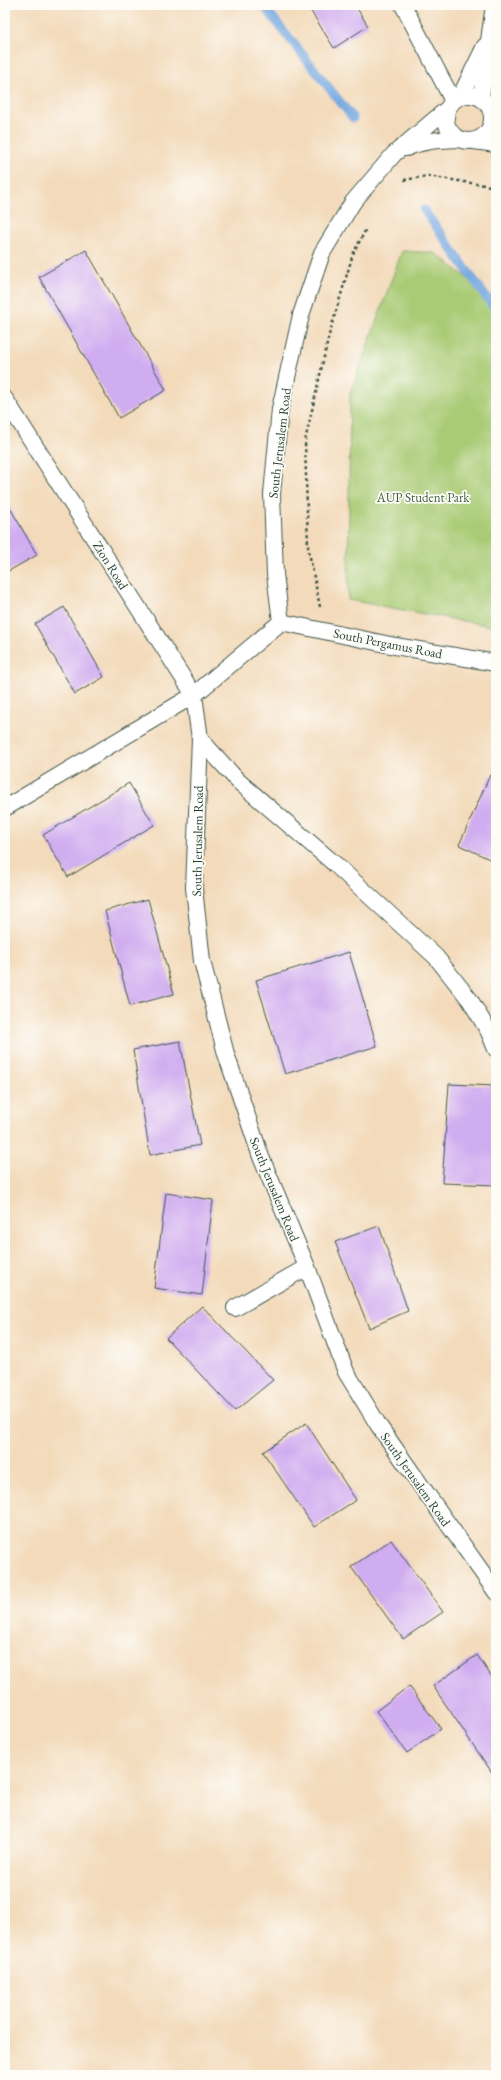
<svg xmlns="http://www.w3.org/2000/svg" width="501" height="2080" font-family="'EB Garamond',serif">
	<rect width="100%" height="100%" fill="#fdfcf7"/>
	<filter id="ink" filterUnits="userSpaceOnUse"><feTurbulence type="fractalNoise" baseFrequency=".025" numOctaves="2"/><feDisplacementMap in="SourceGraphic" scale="8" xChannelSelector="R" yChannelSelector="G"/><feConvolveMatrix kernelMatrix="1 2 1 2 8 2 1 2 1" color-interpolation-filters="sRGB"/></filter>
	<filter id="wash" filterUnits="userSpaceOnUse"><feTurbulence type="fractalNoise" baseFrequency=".012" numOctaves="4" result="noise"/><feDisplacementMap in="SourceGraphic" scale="16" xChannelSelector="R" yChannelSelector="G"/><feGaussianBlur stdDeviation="0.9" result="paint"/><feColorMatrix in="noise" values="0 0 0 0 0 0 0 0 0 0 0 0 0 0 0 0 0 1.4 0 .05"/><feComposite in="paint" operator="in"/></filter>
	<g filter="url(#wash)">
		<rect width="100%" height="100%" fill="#f3daba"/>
		<path fill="#a9cb74" stroke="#648454" d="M402 251 435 253 496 300V627L348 600 350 394Z"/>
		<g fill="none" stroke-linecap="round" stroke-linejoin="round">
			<path stroke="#75a7e0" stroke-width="9" d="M263 5 353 118
				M424 210 496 311"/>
		</g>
		<g id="blocks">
			<path fill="#d0acf0" d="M307 5H355L368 26 334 48Z
				M86 250 166 390 119 418 39 277Z
				M5 499 37 555 5 573Z
				M64 607 104 677 75 694 35 624Z
				M490 775 496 778V862L459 845Z
				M129 783 154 825 68 877 43 835Z
				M148 899 174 994 130 1006 105 911Z
				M349 952 377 1046 285 1074 256 980Z
				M180 1041 200 1145 150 1155 133 1050Z
				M449 1084 496 1086V1185L442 1183Z
				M166 1193 213 1200 202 1295 154 1288Z
				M379 1226 408 1311 369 1328 335 1242Z
				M202 1306 273 1380 235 1411 166 1338Z
				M306 1423 356 1500 314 1527 263 1452Z
				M391 1540 443 1612 403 1639 351 1567Z
				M477 1655 496 1683 495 1777 433 1686Z
				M409 1686 441 1729 407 1753 376 1711Z"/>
		</g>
	</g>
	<g filter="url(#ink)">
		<use href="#blocks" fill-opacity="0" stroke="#3f5548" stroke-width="1"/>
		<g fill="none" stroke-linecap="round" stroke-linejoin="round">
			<defs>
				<path id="service" d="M403 5 453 101
					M446 118a23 23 0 1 1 46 0a23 23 0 1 1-46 0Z
					M460 97 485 46
					M481 98 494 5
					M474 141 496 144
					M406 148C423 140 440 140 458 139
					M5 399 194 695 200 739 194 888 202 961 226 1054 261 1157 307 1267 346 1372 379 1426 496 1592
					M281 622 395 646 496 663
					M200 739 238 781 336 865 436 957 470 1000 489 1032 496 1049
					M5 808 194 695 281 622 275 574 272 494 280 409 301 315 322 253 353 202 394 154 447 109
					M235 1308 307 1267"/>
			</defs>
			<use href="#service" stroke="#3f5548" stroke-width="18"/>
			<path stroke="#3f5548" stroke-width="2.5" stroke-dasharray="3 3" stroke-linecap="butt" d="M404 180 428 176 496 187
				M320 607 308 547 305 441 329 335 353 254 366 229"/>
			<use href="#service" stroke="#fff" stroke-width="16"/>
		</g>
	</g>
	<g text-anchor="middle" stroke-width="3.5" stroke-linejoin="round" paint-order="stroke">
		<g font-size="13" fill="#1f3d34" stroke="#fdfcf7">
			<text transform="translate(279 443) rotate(-83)" y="5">South Jerusalem Road</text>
			<text transform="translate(111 565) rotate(58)" y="5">Zion Road</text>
			<text transform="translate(388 643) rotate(11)" y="5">South Pergamus Road</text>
			<text transform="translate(197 841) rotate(-89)" y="5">South Jerusalem Road</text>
			<text transform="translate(275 1189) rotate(68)" y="5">South Jerusalem Road</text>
			<text transform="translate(416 1479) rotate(55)" y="5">South Jerusalem Road</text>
		</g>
		<g font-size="13" fill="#426044" stroke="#fdfcf7">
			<text x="423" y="502">AUP Student Park</text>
		</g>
	</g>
	<rect width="501" height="2080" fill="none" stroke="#fdfcf7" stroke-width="20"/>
</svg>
